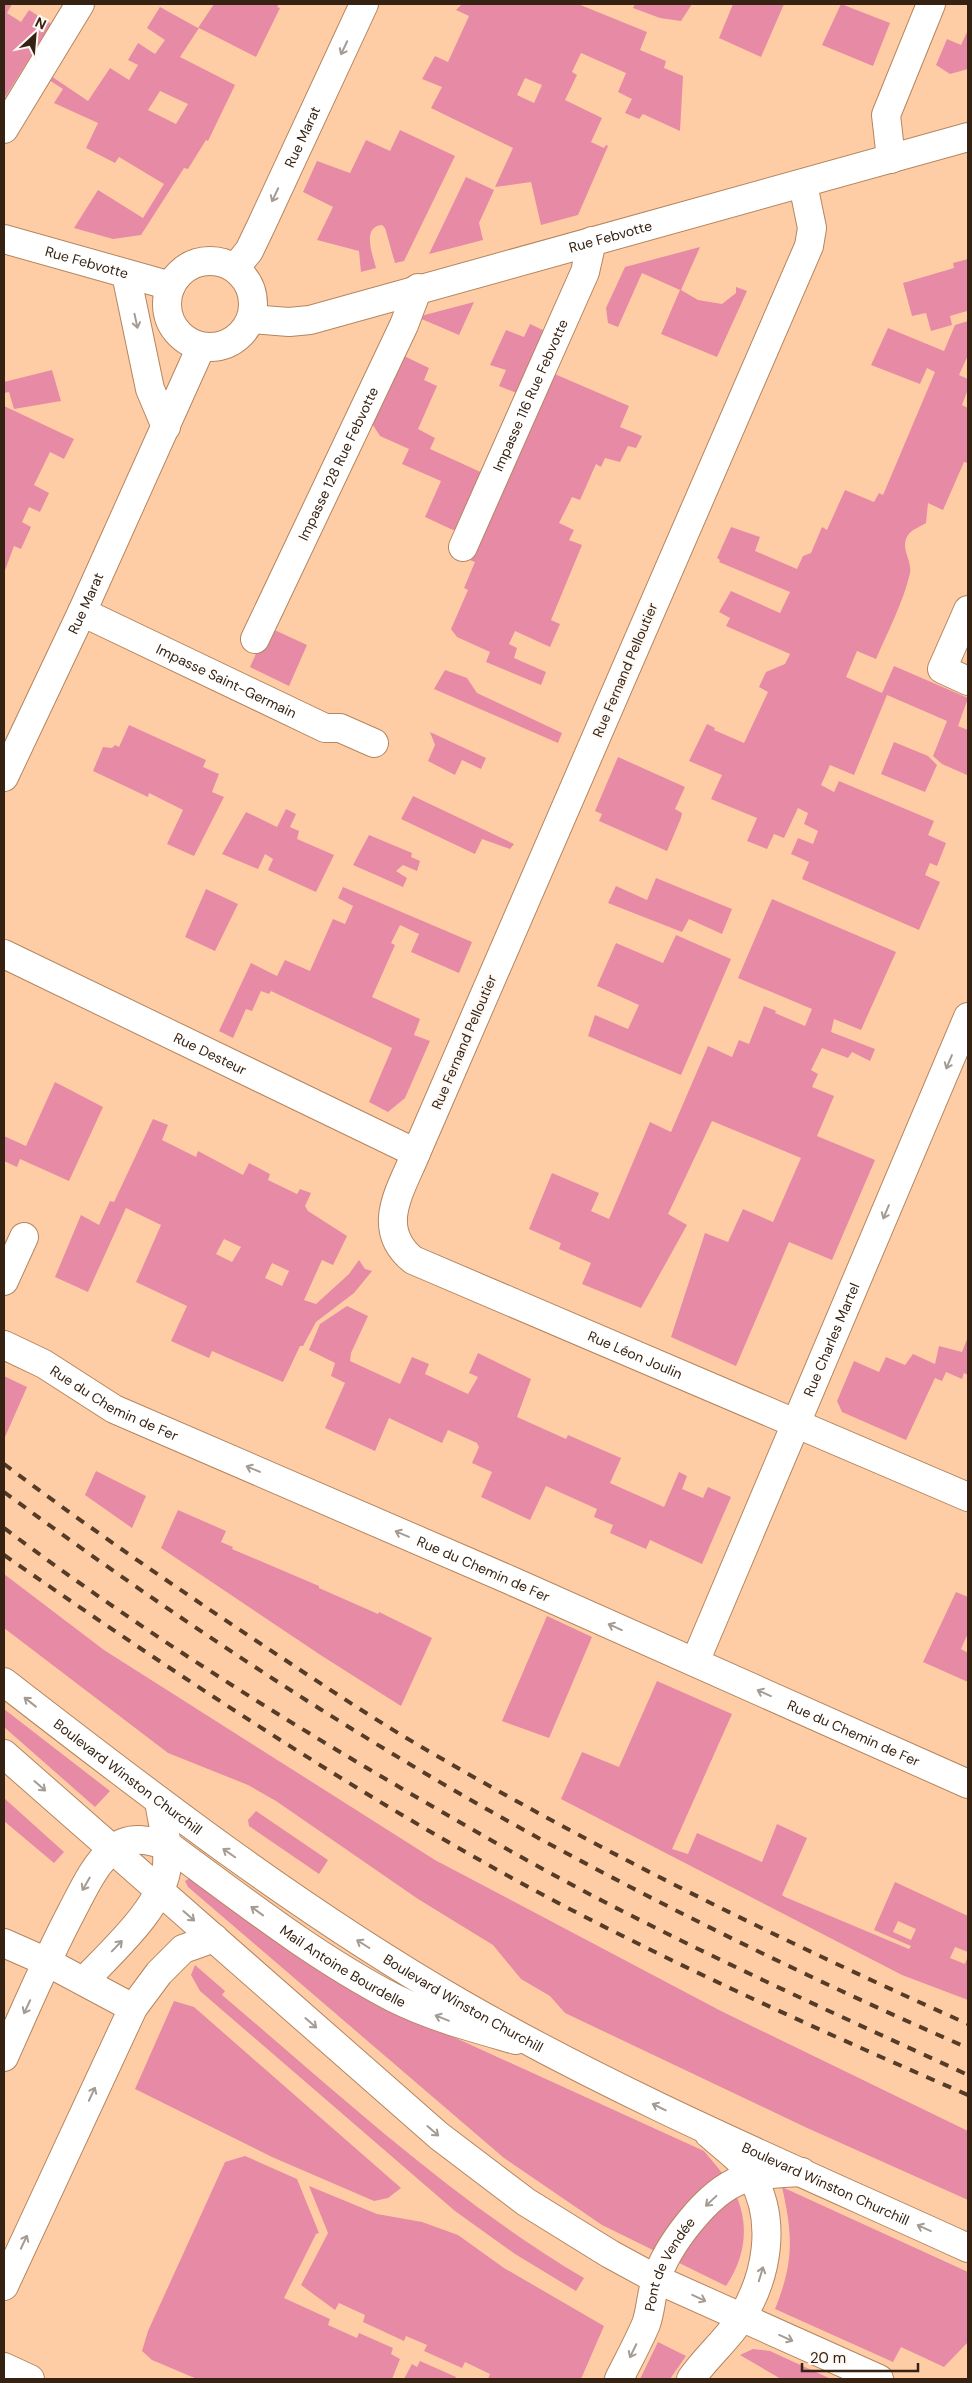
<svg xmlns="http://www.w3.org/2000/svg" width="972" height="2383" font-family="'DM Sans',sans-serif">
	<rect width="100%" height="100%" fill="#ffcda5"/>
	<path fill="#e68aa6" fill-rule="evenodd" d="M4 4H12L7 13 21 22 29 10 51 24 4 99Z
		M214 4H279L277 7 280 8 256 57 199 28 180 57 235 85 208 141 206 140 188 169 184 168 141 235 113 239 74 228 98 190 143 218 164 184 119 157 115 163 86 148 98 123 54 103 63 89 49 80 51 76 88 101 110 68 129 80 138 65 128 60 138 43 155 54 165 40 147 28 160 7 198 28ZM160 91 188 104 176 124 148 110Z
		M462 4H578L647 32 640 50 666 61 664 68 683 76 680 131 643 114 639 119 625 113 632 99 618 92 626 73 581 53 572 72 577 75 565 100 602 118 591 142 604 148 606 145 608 146 578 215 541 225 531 182 495 187 513 148 431 108 442 87 422 79 435 56 448 62 469 16 456 10ZM525 78 542 85 534 103 517 95Z
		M635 4H692L681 21 660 18 633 8Z
		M733 4H784L761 57 719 38Z
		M841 4 890 23 873 66 822 45Z
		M968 30V69L950 74 936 65 947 39 961 45Z
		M400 130 455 156 404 261 395 263 385 228 382 225C361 227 373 255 376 268L361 272 359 251 317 240 333 207 303 192 317 161 350 173 366 140 390 151Z
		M466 177 494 190 479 223 483 240 429 254Z
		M700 247 681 290 698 300 722 304 736 293V287L747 291 717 357 661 334 680 290 642 273 618 327 608 323 606 308 625 267Z
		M968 259V316L967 311 950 316 952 325 931 331 926 313 912 316 903 283 954 268 953 263Z
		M474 302 459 335 417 317Z
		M968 321V355L959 375 968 379V389L962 405 968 408V463L964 462 943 510 928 503 926 523C918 528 909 530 906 539 902 551 912 561 910 573 903 603 888 631 876 659L857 651 846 677 882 693 894 666 968 698 958 726 968 730V773L967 775 942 764 933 756 947 721 887 695 854 775 830 765 821 785 834 792 839 781 934 821 928 835 946 843 937 866 930 863 925 875 940 882 919 930 802 879 809 862 791 854 798 838 813 844 818 831 804 824 808 813 798 808 784 838 774 834 767 849 747 841 757 818 711 799 722 775 689 761 707 724 715 728 714 730 744 743 768 692 759 687 766 672 785 664 790 654 726 626 730 618 719 612 731 591 780 613 790 592 719 562 720 560 717 558 731 527 760 537 755 551 797 569 803 556 811 553 822 527 827 530 845 490 874 502 879 493 883 495 935 372 927 368 920 384 871 365 888 328 944 351 955 325Z
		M530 324 549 333 519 394 499 386 506 370 490 365 506 330 524 337Z
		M400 354 429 368 424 380 437 386 418 429 435 438 430 449 485 474 461 528 453 530 425 517 441 481 402 464 409 449 380 436 371 422Z
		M52 370 61 401 14 409 9 392 4 393V382Z
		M550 372 629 406 620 427 642 436 636 448 628 446 620 462 605 458 601 467 596 464 580 500 572 497 559 523 574 530 569 540 582 545 551 620 560 624 550 647 515 631 509 644 517 648 514 658 546 672 541 685 486 662 490 652 457 637 451 629 468 590 464 588 475 562 467 559Z
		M4 406 74 439 64 459 50 452 34 485 49 493 40 512 29 507 22 522 31 527 21 549 14 546 4 573Z
		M268 627 307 645 289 686 250 667Z
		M445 670 467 678 477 693 562 733 558 743 434 689Z
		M129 725 206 760 203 767 219 774 212 792 224 797 194 856 167 844 183 810 149 793 148 797 93 771 103 747 112 748 115 745 119 747Z
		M430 732 486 758 481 769 462 760 455 775 428 761 435 745Z
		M894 742 928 756 937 765 925 792 881 774Z
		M618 757 685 787 675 809 682 813 681 818 667 851 599 821 602 814 595 811Z
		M413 796 514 844 510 849 482 839 475 854 401 819Z
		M286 809 296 814 290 827 299 831 297 839 334 855 316 892 268 870 273 859 265 854 258 869 222 854 246 812 277 827Z
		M369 835 412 853 411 857 420 861 417 871 403 865 396 871 407 878 403 887 353 865Z
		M656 878 732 909 722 934 689 919 682 932 608 903 616 886 647 900Z
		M343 887 472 942 459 973 411 952 419 934 400 925 391 943 395 945 372 997 420 1019 414 1035 430 1041 405 1098 388 1112 369 1102 392 1048 271 991 269 994 261 991 252 1011 246 1009 233 1038 219 1031 251 963 277 976 285 960 310 971 333 919 345 924 353 906 338 898Z
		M206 889 238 904 215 951 185 937Z
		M772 899 896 952 861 1030 834 1019 831 1032 875 1049 870 1061 852 1052 848 1058 822 1048 811 1070 818 1074 812 1087 834 1096 817 1136 875 1160 832 1260 789 1242 736 1366 671 1337 705 1233 728 1242 743 1209 773 1222 801 1158 712 1121 668 1214 687 1225 641 1308 582 1284 591 1263 559 1249 561 1243 529 1229 552 1173 599 1193 591 1211 609 1219 650 1122 671 1132 708 1046 732 1057 739 1040 749 1044 764 1006 776 1011 775 1013 805 1026 812 1009 738 978Z
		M676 935 731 959 681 1075 588 1036 595 1015 628 1029 639 1005 597 986 616 943 663 963Z
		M55 1082 103 1107 69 1181 20 1159 17 1167 4 1161V1136L26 1146Z
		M153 1119 168 1125 162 1140 196 1157 198 1151 243 1175 249 1163 270 1174 268 1180 297 1194 300 1189 311 1193 305 1206 308 1211 347 1236 333 1265 322 1260 304 1300 316 1304 349 1274 359 1260 365 1269 372 1271 354 1293 316 1322 303 1346H300L283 1382 212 1351 209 1358 171 1341 187 1306 136 1282 161 1225 126 1208 88 1292 55 1277 81 1215 99 1225 110 1201 114 1202ZM224 1239 241 1247 232 1262 216 1254ZM272 1263 289 1271 282 1286 265 1278Z
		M347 1306 368 1316 351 1353 350 1361 400 1384 412 1357 429 1364 425 1374 468 1394 478 1377 469 1373 478 1353 531 1379 517 1417 566 1439 568 1435 621 1458 610 1483 664 1507 679 1472 687 1476 682 1489 703 1498 708 1487 731 1497 702 1564 650 1540 646 1549 610 1533 613 1525 594 1517 597 1509 546 1486 530 1520 481 1497 492 1472 472 1463 479 1447 477 1443 448 1430 442 1443 389 1418 375 1451 325 1428 345 1383 331 1376 335 1363 309 1350 320 1324Z
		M968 1337V1375L964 1373 962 1379 946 1372 942 1381 935 1378 906 1440 842 1412 837 1401 854 1361 879 1372 886 1357 905 1365 913 1354 935 1364 939 1346 962 1352Z
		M4 1376 27 1387 5 1437 4 1436Z
		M96 1471 146 1496 132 1528 85 1495Z
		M178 1510 226 1531 221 1542 233 1547 232 1549 319 1586V1588L378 1614 379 1612 432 1638 401 1706 322 1656 161 1548Z
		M4 1574 104 1650 435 1860 721 2011 968 2131V2200L805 2127 565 2013 550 1996 521 1979 493 1945 418 1899 276 1801 248 1785 168 1753 4 1628Z
		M956 1592 968 1597V1633L961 1649 968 1653V1682L923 1662Z
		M547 1616 592 1637 549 1738 502 1721Z
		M657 1681 732 1714 672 1849 688 1854 697 1833 762 1862 777 1824 807 1838 782 1895 785 1897 909 1949 911 1946 874 1930 895 1882 968 1916V1952L955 1947 950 1958 965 1964 968 1956V2000L902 1975 561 1799 582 1752 619 1767ZM898 1921 916 1929 911 1940 893 1932Z
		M4 1709 110 1791 95 1807 4 1727Z
		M4 1798 64 1852 54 1863 4 1821Z
		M256 1811 328 1860 319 1874 249 1826 248 1820Z
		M190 1878 403 2014 704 2151C713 2162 723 2173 730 2184 751 2218 747 2255 726 2286L602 2225 504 2158 188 1887 185 1881Z
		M195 1965 225 1991 222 1995C339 2094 452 2200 584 2278L576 2291 515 2254 455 2211 200 1991 191 1975Z
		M174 2001 194 2007 401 2188 388 2198 374 2201 272 2157 135 2089Z
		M245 2156 297 2179 319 2233 316 2234 284 2298 330 2319 328 2325 357 2338 359 2333 393 2348 391 2354 400 2359 392 2379H197L152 2360 142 2351 148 2331 225 2162Z
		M309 2186 377 2214 422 2222 458 2235 504 2268 604 2326 581 2379H488L490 2374 465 2362 462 2368 424 2351 427 2345 406 2336 404 2341 363 2322 365 2315 339 2303 335 2310 301 2285 328 2233Z
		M782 2187 968 2272V2342L944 2367 901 2347 893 2362 775 2309C794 2262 793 2236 782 2187Z
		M658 2342 686 2356 670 2379H640Z
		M753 2349 770 2351 831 2379H781L740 2355Z
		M420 2361 456 2377 455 2379H404L412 2364 417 2367Z"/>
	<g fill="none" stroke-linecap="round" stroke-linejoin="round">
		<defs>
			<g id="minor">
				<path d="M4 129 80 4"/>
				<path d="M891 159 886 115 931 4"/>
				<path id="s1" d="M803 184 812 228 809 246 416 1153C401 1190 374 1228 413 1260L968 1497"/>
				<path id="s2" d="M4 239 171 286"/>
				<circle cx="210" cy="304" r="43"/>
				<path id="s3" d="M235 268 249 251 261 226 364 4"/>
				<path d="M126 274 150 389 166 427"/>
				<path id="s4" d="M251 319 289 322 310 320 968 137"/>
				<path id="s5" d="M463 547 585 272 592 241"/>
				<path d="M968 610 942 669 968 681"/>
				<path id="s6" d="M82 612 325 728H340L374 743"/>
				<path id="s7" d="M255 639 404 325 418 288"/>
				<path id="s8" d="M4 777 82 612 201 347"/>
				<path id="s9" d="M4 954 416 1153"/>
				<path d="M4 1281 24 1237"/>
				<path id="s10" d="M4 1345 44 1364 114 1409 512 1581 968 1784"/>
				<path id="s11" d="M695 1662 968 1017"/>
				<path d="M4 1943 47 1962 133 2008"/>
				<path d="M84 1981C110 1953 164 1906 167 1865 169 1844 162 1822 159 1801"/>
				<path id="s12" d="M4 2057C26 2008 47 1958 72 1911 83 1890 94 1865 112 1850 129 1834 154 1840 173 1849 244 1901 315 1957 394 1998 432 2017 474 2028 516 2040"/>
				<path d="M4 2286 133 2008 159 1973 183 1949 214 1938"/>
				<path d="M4 2367 30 2379"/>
				<path id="s13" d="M619 2379C628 2361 638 2343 646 2324 651 2310 651 2294 656 2280 667 2246 707 2192 741 2180 761 2174 781 2173 802 2172"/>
				<path d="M691 2379C706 2357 728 2339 742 2317 767 2276 777 2221 752 2177 743 2160 724 2147 709 2134"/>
			</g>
			<g id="major">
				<path id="s14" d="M4 1682C151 1796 299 1910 460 2003 623 2097 797 2170 968 2248"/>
				<path d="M4 1754 439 2136 526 2202 610 2254 656 2279 879 2379"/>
			</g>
		</defs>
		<use href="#minor" stroke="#b4865f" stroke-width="30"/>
		<use href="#major" stroke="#b4865f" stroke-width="30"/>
		<use href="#minor" stroke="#fff" stroke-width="28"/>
		<use href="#major" stroke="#fff" stroke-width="28"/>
		<path stroke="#543c28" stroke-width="4" stroke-dasharray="9 9" stroke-linecap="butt" d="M4 1464C85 1525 168 1582 252 1638 302 1671 352 1705 403 1736 585 1844 775 1938 968 2024
			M4 1492C179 1621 363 1743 555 1847 690 1920 828 1987 968 2048
			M4 1528C120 1615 242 1694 367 1768 460 1823 553 1877 650 1925 755 1978 862 2026 968 2075
			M4 1555C180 1677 357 1795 545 1896 683 1969 825 2033 968 2095"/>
	</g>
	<defs><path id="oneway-shaft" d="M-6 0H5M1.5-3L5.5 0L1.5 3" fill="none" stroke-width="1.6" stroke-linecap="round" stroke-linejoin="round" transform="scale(1.25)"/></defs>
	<g stroke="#a49c94">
		<use href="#oneway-shaft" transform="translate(344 48) rotate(115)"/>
		<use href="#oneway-shaft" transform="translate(275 195) rotate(115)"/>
		<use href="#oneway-shaft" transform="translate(136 321) rotate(78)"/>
		<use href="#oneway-shaft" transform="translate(949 1062) rotate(113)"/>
		<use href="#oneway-shaft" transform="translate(886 1212) rotate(113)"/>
		<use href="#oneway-shaft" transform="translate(253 1469) rotate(-157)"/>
		<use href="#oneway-shaft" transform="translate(402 1534) rotate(-157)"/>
		<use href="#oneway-shaft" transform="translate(615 1627) rotate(-156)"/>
		<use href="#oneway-shaft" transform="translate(764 1693) rotate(-156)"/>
		<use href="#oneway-shaft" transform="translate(30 1702) rotate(-142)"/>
		<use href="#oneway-shaft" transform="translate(40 1786) rotate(41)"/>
		<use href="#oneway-shaft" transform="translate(229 1853) rotate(-145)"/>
		<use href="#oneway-shaft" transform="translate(86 1884) rotate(120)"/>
		<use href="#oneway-shaft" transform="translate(257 1911) rotate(-144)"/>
		<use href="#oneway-shaft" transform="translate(189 1916) rotate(41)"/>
		<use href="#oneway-shaft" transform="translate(363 1944) rotate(-148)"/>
		<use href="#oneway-shaft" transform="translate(117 1946) rotate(-46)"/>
		<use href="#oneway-shaft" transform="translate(27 2007) rotate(115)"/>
		<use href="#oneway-shaft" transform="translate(442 2018) rotate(-158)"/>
		<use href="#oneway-shaft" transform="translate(311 2023) rotate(41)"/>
		<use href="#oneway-shaft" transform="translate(92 2094) rotate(-65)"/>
		<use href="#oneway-shaft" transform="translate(659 2107) rotate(-154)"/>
		<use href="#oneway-shaft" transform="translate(433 2131) rotate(41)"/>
		<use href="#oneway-shaft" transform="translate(711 2201) rotate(137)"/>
		<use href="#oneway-shaft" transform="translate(924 2228) rotate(-156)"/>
		<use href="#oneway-shaft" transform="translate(24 2242) rotate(-65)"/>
		<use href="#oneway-shaft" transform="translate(761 2274) rotate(-73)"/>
		<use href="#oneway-shaft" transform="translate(699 2298) rotate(25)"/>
		<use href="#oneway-shaft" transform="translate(786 2338) rotate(24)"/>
		<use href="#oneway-shaft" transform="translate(633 2351) rotate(116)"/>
	</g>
	<g text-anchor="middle" stroke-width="4" stroke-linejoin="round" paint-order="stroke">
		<g font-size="14" fill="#352212" stroke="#fdf8f4">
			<text dy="5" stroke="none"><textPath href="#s3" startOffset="148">Rue Marat</textPath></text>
			<text dy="5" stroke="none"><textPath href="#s4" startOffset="371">Rue Febvotte</textPath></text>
			<text dy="5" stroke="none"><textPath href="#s2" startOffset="86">Rue Febvotte</textPath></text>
			<text dy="5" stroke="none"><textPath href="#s5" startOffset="166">Impasse 116 Rue Febvotte</textPath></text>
			<text dy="5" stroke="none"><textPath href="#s7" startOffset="194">Impasse 128 Rue Febvotte</textPath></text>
			<text dy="5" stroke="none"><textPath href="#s8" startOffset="192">Rue Marat</textPath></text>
			<text transform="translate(625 670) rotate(-67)" y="5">Rue Fernand Pelloutier</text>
			<text dy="5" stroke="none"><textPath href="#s6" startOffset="160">Impasse Saint-Germain</textPath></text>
			<text transform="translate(464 1042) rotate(-67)" y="5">Rue Fernand Pelloutier</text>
			<text dy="5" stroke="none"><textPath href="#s9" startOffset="229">Rue Desteur</textPath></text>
			<text dy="5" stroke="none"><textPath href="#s11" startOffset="350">Rue Charles Martel</textPath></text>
			<text dy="5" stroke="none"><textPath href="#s1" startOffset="1411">Rue Léon Joulin</textPath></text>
			<text dy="5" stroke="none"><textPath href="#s10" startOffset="125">Rue du Chemin de Fer</textPath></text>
			<text dy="5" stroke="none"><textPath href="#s10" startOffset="530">Rue du Chemin de Fer</textPath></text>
			<text dy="5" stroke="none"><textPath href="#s10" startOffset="935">Rue du Chemin de Fer</textPath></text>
			<text dy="5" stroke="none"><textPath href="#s14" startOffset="156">Boulevard Winston Churchill</textPath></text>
			<text dy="5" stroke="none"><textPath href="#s12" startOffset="506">Mail Antoine Bourdelle</textPath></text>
			<text dy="5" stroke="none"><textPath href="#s14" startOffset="561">Boulevard Winston Churchill</textPath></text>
			<text dy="5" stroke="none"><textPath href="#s14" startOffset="966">Boulevard Winston Churchill</textPath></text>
			<text dy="5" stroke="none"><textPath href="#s13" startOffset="126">Pont de Vendée</textPath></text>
		</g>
	</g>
	<rect width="972" height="2383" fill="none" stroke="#352212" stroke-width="10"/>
	<g transform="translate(35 35) rotate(26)" stroke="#fdf8f4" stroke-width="4" paint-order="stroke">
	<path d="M0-4L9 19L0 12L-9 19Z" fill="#352212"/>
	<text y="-8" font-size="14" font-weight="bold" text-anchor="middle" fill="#352212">N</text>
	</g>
	<path d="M802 2363v8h116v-8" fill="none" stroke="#352212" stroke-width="2.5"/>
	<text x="810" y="2363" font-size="15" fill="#352212" stroke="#fdf8f4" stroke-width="4" paint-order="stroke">20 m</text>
</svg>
